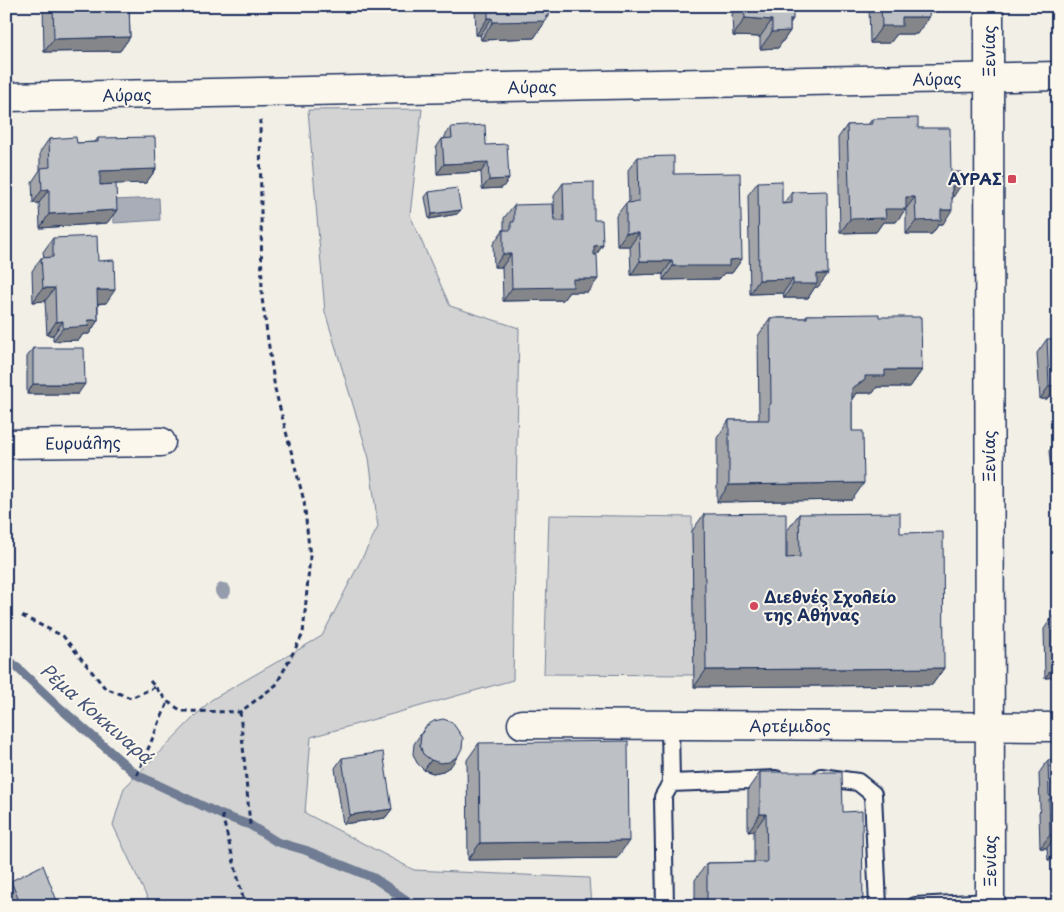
<svg xmlns="http://www.w3.org/2000/svg" width="1064" height="912" font-family="'Playpen Sans',sans-serif">
	<rect width="100%" height="100%" fill="#f2efe6"/>
	<filter id="ink" filterUnits="userSpaceOnUse"><feTurbulence type="fractalNoise" baseFrequency=".02" numOctaves="2"/><feDisplacementMap in="SourceGraphic" scale="10" xChannelSelector="R" yChannelSelector="G"/><feConvolveMatrix kernelMatrix="1 2 1 2 8 2 1 2 1" color-interpolation-filters="sRGB"/></filter>
	<g filter="url(#ink)">
		<path fill="#d2d3d2" stroke="#768198" d="M422 109 410 215 450 306 519 328 513 680 311 737 305 813 414 870 589 878 591 906H151L113 825 124 788 211 700 322 636 378 527 369 458 325 312 308 110Z
			M549 515 692 517 694 675 544 674Z"/>
		<path fill="#a9adb7" stroke="#707b93" d="M159 198 160 220 114 223 113 200Z"/>
		<g fill="none" stroke-linecap="round" stroke-linejoin="round">
			<path stroke="#707b93" stroke-width="9" d="M6 657 60 708 137 775 222 815 250 825 277 842 305 850 374 878 415 906"/>
			<defs>
				<path id="lane" d="M670 726 671 783
					M821 777 858 782 873 794 878 906
					M665 906 663 797 671 783 776 779
					M915 906 990 902"/>
				<path id="street" d="M6 97 1058 76
					M6 444 161 442
					M522 724 1058 727"/>
				<path id="secondary" d="M989 6 990 906"/>
			</defs>
			<use href="#lane" stroke="#1b2f5e" stroke-width="20"/>
			<use href="#street" stroke="#1b2f5e" stroke-width="31"/>
			<use href="#secondary" stroke="#1b2f5e" stroke-width="31"/>
			<path stroke="#1b2f5e" stroke-width="3" stroke-dasharray="5 4" stroke-linecap="butt" d="M22 616 63 636 105 688 131 698 155 687
				M150 681 168 702 182 711 240 712 276 685 303 634 310 557 304 501 275 389 262 298 260 120
				M240 712 250 825
				M137 775 168 702
				M222 815 245 906"/>
			<use href="#lane" stroke="#fbf7ec" stroke-width="16"/>
			<use href="#street" stroke="#fbf7ec" stroke-width="28"/>
			<use href="#secondary" stroke="#fbf7ec" stroke-width="28"/>
		</g>
		<circle fill="#959cab" cx="223" cy="591" r="8"/>
		<path fill="#a3a5a9" stroke="#1b2f5e" d="M43 6H129L130 37 120 51 44 52Z
			M475 6H549V16L534 38 481 40 480 35H476Z
			M738 6H793L790 24V31L778 48 760 49V37L733 36 732 14Z
			M869 6H930L917 34H897L890 43H870Z
			M872 119 918 128 951 172 952 199 943 224H939L932 234H906V210H905L896 222H883L876 232 840 233 838 138 847 125H868Z
			M451 127 509 179 502 188 482 189 481 172 437 174 436 148 442 139 445 138V136Z
			M98 138 156 169 146 183 100 184 117 210 107 223 40 228 39 203H33L32 182 40 170V152L49 139 77 143 95 142Z
			M638 157 674 174 742 259 732 273H724L719 279 663 280V274L631 275 630 246H617L616 216 626 203 629 202 628 170Z
			M758 182 782 204H783L792 192 818 287H815L808 298H784L783 293 750 294 748 195Z
			M563 183 594 220 603 245 596 255 588 292H569L563 300 503 301 502 267H494L493 244 503 230H504V218L514 205 554 221V196Z
			M429 192 461 210 457 214 429 219 425 197Z
			M53 238 98 261 106 303 98 304V320L89 334H83L79 340 53 341V335H47L45 301 33 302 32 271 41 258H44L43 252Z
			M807 315 879 317 922 370 910 387H877L873 393H856L853 398H852V500L717 502V438L729 420H757L759 418 758 336 770 318H805Z
			M1047 339 1055 342H1058V396H1049L1047 399H1040L1037 353Z
			M33 348 78 394H27V357Z
			M1058 438V496L1054 497 1049 451Z
			M704 514 786 558 787 557V531L799 514 900 533 944 668 932 685 694 687 692 531Z
			M1058 532V582H1057L1056 534Z
			M1053 616 1058 677 1045 678 1044 629Z
			M426 726 451 766 443 771 433 773 424 770 417 763 413 754 414 744Z
			M479 743 617 858 468 860 467 760Z
			M1055 756H1058V859L1048 860 1047 848H1040L1039 812 1041 810 1040 808 1039 773 1048 760H1053Z
			M342 758 392 809 385 818 343 824 335 768Z
			M760 772 843 812 863 906H695V880L707 863 754 862V831L748 832V789Z
			M11 881 59 906H6V888Z"/>
		<path fill="#848689" stroke="#1b2f5e" d="M546 16H549L534 38 481 40 493 22Z
			M902 17H929L917 34H897L890 43H870L882 26Z
			M488 18H492L480 35H476Z
			M745 18 772 20 760 37 733 36Z
			M790 19H793L785 31H790L778 48 760 49 772 32Z
			M130 37 120 51 44 52 54 39Z
			M488 162 481 172 437 174 444 164Z
			M156 169 146 183 90 185 100 171Z
			M509 179 502 188 482 189 489 180Z
			M961 185 952 199V186Z
			M49 189 39 203H33L42 190Z
			M906 197H915L896 222H883L876 232 840 233 850 219Z
			M117 210 107 223 40 228 49 214Z
			M461 210 457 214 429 219 432 214Z
			M941 210H952L943 224H939L932 234H906L916 221Z
			M626 233H639L630 246H617Z
			M603 245 593 259 594 246Z
			M503 254H511L502 267H494Z
			M742 259 732 273H724L719 279 663 280 673 266 729 260Z
			M640 261H672L663 274 631 275Z
			M817 274H828L818 287H815L808 298H784L793 284Z
			M573 279H598L588 292H569L563 300 503 301 512 288Z
			M793 279 783 293 750 294 759 280Z
			M43 288H55L45 301 33 302Z
			M97 290H115L106 303 88 304Z
			M88 320H98L89 334H83L79 340 53 341 63 328Z
			M63 321 53 335H47L56 322Z
			M885 370H922L910 387H877L873 393H856L853 398 840 405 852 388 865 376Z
			M1056 382H1058V396H1049L1047 399H1040L1049 386Z
			M33 384H85L78 394H27Z
			M864 483 852 500 717 502 729 485Z
			M1055 664H1058V677L1045 678Z
			M944 668 932 685 694 687 706 670Z
			M458 756 451 766 443 771 433 773 424 770 431 760Z
			M392 809 385 818 343 824 350 815Z
			M760 814H766L754 831 748 832Z
			M1050 835H1057L1047 848H1040Z
			M629 841 617 858 468 860 480 843Z
			M1057 847 1058 859 1048 860Z"/>
		<path fill="#bdc0c4" stroke="#1b2f5e" d="M53 6H129L130 37 54 39Z
			M488 6H549V16H546V21L493 22 492 18H488Z
			M744 6H793V19H790V31L772 32V20L745 18Z
			M881 6H930L929 17H902V26H882Z
			M918 118V128H950L951 172H961V185L952 186V210H941V220L916 221 915 197H906V209H885L886 218 850 219 847 125 872 124V119Z
			M485 125 486 145 507 144 509 179 489 180 488 162 444 164 442 139 452 138 451 127Z
			M76 137 77 143 98 142V138L155 137 156 169 100 171V185L116 184 117 210 49 214V189L42 190 41 168 50 167 49 139Z
			M674 156V174L740 173 742 259 729 260V266H673L672 261H640L639 233H626V203L639 202 638 157Z
			M782 181V204L792 203V192L827 191 828 274H817V284H793V279L759 280 758 182Z
			M594 182V220H602L603 245 594 246V255H597L598 279H573V287L512 288 511 254H503V230H511V222H514V205L553 204 554 221H564L563 183Z
			M457 188 461 210 432 214 429 192Z
			M97 236 98 261 114 260 115 290H97L98 320H88L89 326 63 328V321L56 322 55 288H43L41 258 53 257V238Z
			M879 314V317H921L922 370H885V376H865V380L852 388V431H863L864 483 729 485V420H769V404H771L770 318H807V315Z
			M1047 339H1054L1055 342H1058V382H1056L1057 385 1049 386Z
			M33 348H84L85 384H33Z
			M786 513V558L800 557 799 514 900 513V533L943 532 944 668 706 670 704 514Z
			M1053 616H1058V664H1055Z
			M443 719 452 722 463 738 462 748 458 756 449 762 440 763 431 760 423 754 420 745 421 735 426 726 434 721Z
			M628 741 629 841 480 843 479 743Z
			M383 752 392 809 350 815 342 758Z
			M1055 756H1058L1057 847V835H1050L1049 799 1052 798 1049 795 1048 760H1055Z
			M760 772H842L843 812 862 811 863 906H707V863L767 862 766 814H760Z
			M43 865 59 906H21L11 881Z"/>
	</g>
	<g fill="#d1495b" stroke="#fbf7ec" stroke-width="2">
		<rect x="1007" y="174" width="10" height="10" rx="2.5"/>
		<circle cx="754" cy="606" r="5"/>
	</g>
	<g text-anchor="middle" stroke-width="4" stroke-linejoin="round" paint-order="stroke">
		<g font-size="16" fill="#1b2f5e" stroke="#fbf7ec">
			<text transform="translate(989 51) rotate(-90)" y="6">Ξενίας</text>
			<text transform="translate(937 79) rotate(-1)" y="6">Αύρας</text>
			<text transform="translate(532 87) rotate(-1)" y="6">Αύρας</text>
			<text transform="translate(127 95) rotate(-1)" y="6">Αύρας</text>
			<text transform="translate(83 443) rotate(-1)" y="6">Ευρυάλης</text>
			<text transform="translate(989 456) rotate(-90)" y="6">Ξενίας</text>
			<text x="790" y="732">Αρτέμιδος</text>
			<text transform="translate(990 861) rotate(-90)" y="6">Ξενίας</text>
		</g>
		<g font-size="16" font-weight="bold" fill="#1b2f5e" stroke="#fbf7ec" text-anchor="end">
			<text x="1002" y="185">ΑΥΡΑΣ</text>
			<text x="764" y="603" text-anchor="start">Διεθνές Σχολείο<tspan x="764" dy="18">της Αθήνας</tspan></text>
		</g>
		<g font-size="18" font-style="italic" fill="#465579" stroke="#fbf7ec">
			<text transform="translate(96 714) rotate(41)" y="6">Ρέμα Κοκκιναρά</text>
		</g>
	</g>
	<rect width="1064" height="912" fill="none" stroke="#fbf7ec" stroke-width="25"/>
	<rect x="12" y="12" width="1039" height="887" fill="none" stroke="#1b2f5e" stroke-width="2" filter="url(#ink)"/>
</svg>
